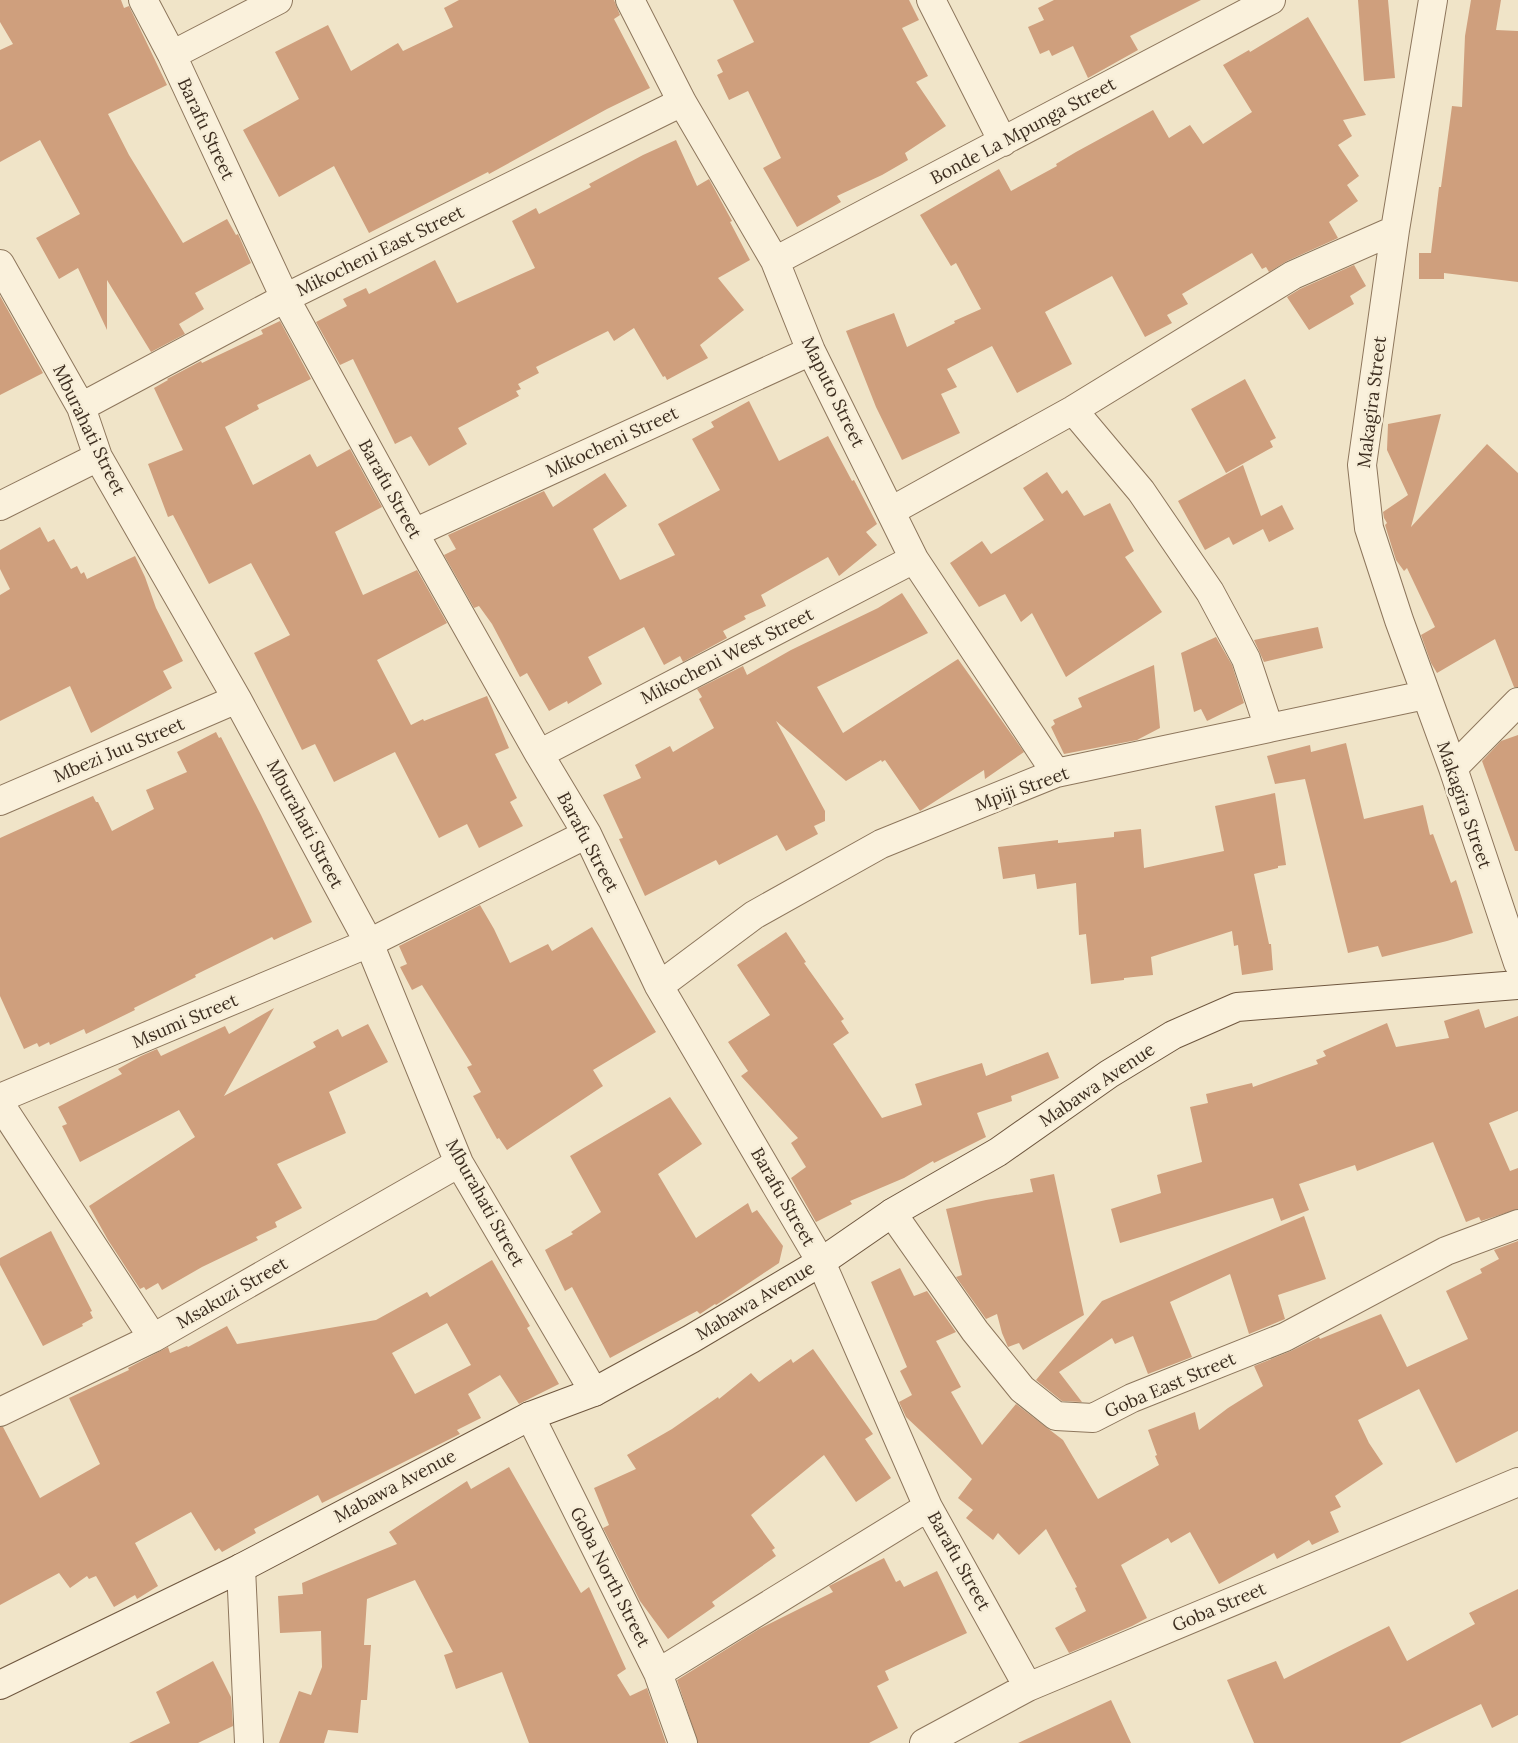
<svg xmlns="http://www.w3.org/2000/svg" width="1518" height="1743" font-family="Lora,serif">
	<rect width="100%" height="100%" fill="#f0e4c8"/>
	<path fill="#cf9f7d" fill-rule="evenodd" d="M0 0H121L124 8 129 6 167 85 108 114 129 155 183 243 227 219 236 235 238 234 251 263 195 293 204 309 179 324 185 334 151 352 107 280V330L78 268 59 279 38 241 36 238 80 214 40 140 0 162V50L13 44 0 22Z
		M459 0H614L620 15 614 19 650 88 607 109 489 174 488 172 369 233 334 166 279 197 243 130 299 99 275 52 328 25 351 71 398 43 403 51 453 27 444 8Z
		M733 0H909L919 20 902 28 928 76 916 82 946 126 905 153 908 160 882 175 837 196 841 202 797 227 763 168 781 158 748 91 729 100 717 75 723 72 717 60 754 42Z
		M1054 0H1201L1130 36 1138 50 1088 78 1073 46 1052 56 1049 50 1040 54 1028 27 1044 20 1038 8Z
		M1358 0H1388L1395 78 1364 81Z
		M1471 0H1501L1496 30 1518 31V282L1444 273V279H1419V253H1431L1439 187H1441L1452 106 1462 107 1465 36Z
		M1308 17 1366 115 1343 120 1352 136 1338 145 1359 176 1347 185 1358 201 1329 222 1338 238 1287 261 1269 272 1266 267 1262 269 1252 253 1182 294 1188 304 1167 315 1172 323 1145 337 1112 276 1045 312 1072 364 1017 393 992 346 947 369 957 387 941 394 960 433 902 460 876 407 846 331 894 313 907 347 955 323 954 321 981 309 956 263 951 266 920 215 999 169 1011 191 1057 166 1056 164 1076 152 1153 110 1169 138 1190 125 1203 144 1252 112 1223 65 1249 50 1250 52Z
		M676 140 697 186 709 179 732 221 730 222 750 260 718 278 744 310 700 345 708 358 667 380 665 376 663 377 634 328 614 341 608 331 536 367 539 373 518 384 521 389 516 391 519 396 458 428 467 444 429 466 411 436 395 444 353 359 340 365 316 322 347 306 343 299 366 288 369 294 435 260 457 303 535 268 512 221 536 208 539 214 591 187 589 184 643 155Z
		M1354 265 1366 286 1350 296 1354 304 1309 330 1287 297 1300 289Z
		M0 296 43 373 0 395Z
		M280 321 311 379 257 405 259 409 225 427 253 485 310 454 317 467 350 449 382 507 335 532 363 595 417 570 447 623 377 660 411 725 423 719 424 721 487 696 509 748 495 754 517 798 510 802 523 826 479 848 467 824 439 838 395 752 334 782 315 744 302 750 254 653 290 635 251 563 209 584 173 515 168 517 148 464 183 450 154 388 168 380 167 379 201 361 202 363 263 334 261 330Z
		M1245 379 1276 438 1270 441 1273 447 1226 473 1191 409Z
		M749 401 779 461 828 436 852 481 854 480 877 524 866 532 877 545 839 576 828 557 761 595 766 606 744 616 746 619 723 631 727 638 683 662 680 656 664 665 644 627 588 657 602 684 568 704 567 701 549 711 527 673 520 677 492 624 479 606 474 608 444 555 456 549 448 535 544 491 553 507 605 473 627 506 593 529 620 580 675 555 658 524 720 490 692 439 714 427 711 422Z
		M1441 414 1411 527 1487 444 1518 473V687H1514L1495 639 1437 673 1431 663 1421 635 1435 627 1407 568 1404 571 1396 560 1385 525 1387 523 1384 518 1383 512 1408 495 1387 450 1388 424Z
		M1243 465 1261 516 1282 505 1294 529 1269 542 1263 529 1233 545 1229 537 1205 550 1178 501Z
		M1047 472 1062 494 1067 490 1084 516 1110 503 1134 551 1125 557 1162 612 1066 677 1032 613 1021 622 1005 594 979 607 950 563 982 541 991 554 1044 520 1023 488Z
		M40 527 48 542 54 539 71 569 77 566 81 574 84 572 87 579 135 556 145 577 156 608 183 661 163 671 172 688 91 733 70 686 0 721V595L10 589 0 569V550Z
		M902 593 928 633 817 687 843 733 958 659 1024 752 985 779 984 770 920 811 885 760 882 762 881 760 846 781 776 721 825 811V821L814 826 818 834 786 851 777 835 719 865 716 860 645 896 619 839 623 838 603 795 641 778 635 765 670 746 673 752 714 728 699 699 702 697 697 689 743 666 747 675 791 650 878 608Z
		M1318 627 1323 648 1264 662 1254 640Z
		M1216 637 1232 665 1244 703 1207 721 1201 709 1194 712 1181 653Z
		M1154 665 1160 728 1137 740 1064 754 1051 727 1055 724 1053 720 1082 707 1078 698Z
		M216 732 219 738 221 737 261 815 312 922 274 940 272 937 195 975 196 977 134 1008 135 1010 86 1034 84 1029 50 1045 49 1042 39 1047 37 1043 24 1049 0 996V838L93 796 96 802H98L112 831 154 809 146 790 187 772 177 752Z
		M1518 735V851H1515L1482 761 1501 741Z
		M1346 743 1364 819 1423 805 1430 835 1433 834 1451 883 1456 880 1473 933 1447 941 1382 957 1378 946 1348 953 1305 779 1275 784 1267 756 1310 745 1311 752Z
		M1275 793 1286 865 1278 866V868L1254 874 1269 944H1271L1273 970 1242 975 1238 945 1234 946 1232 931 1151 957 1153 975 1124 978V980L1091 984 1086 934 1079 935 1076 883 1037 889 1035 874 1003 879 998 847 1058 840V843L1114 837V832L1141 829 1144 868 1224 851 1215 806Z
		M480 905 494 929 510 963 548 944 552 951 592 927 656 1032 593 1070 603 1086 507 1150 499 1138 497 1139 473 1096 481 1092 467 1067 472 1065 422 985 412 990 400 967 407 964 399 946Z
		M786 932 806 962 804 963 844 1019 841 1021 849 1033 833 1044 882 1118 922 1105 915 1084 982 1063 986 1076 1048 1052 1059 1078 1011 1096 1012 1101 977 1113 986 1137 934 1163 933 1161 904 1178 850 1201 852 1204 816 1222 791 1178 806 1167 791 1143 798 1138 741 1076 748 1071 728 1042 770 1015 737 965Z
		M274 1008 224 1096 316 1047 313 1042 338 1029 342 1037 368 1024 388 1062 329 1092 346 1133 277 1164 302 1208 275 1222 277 1227 256 1237 258 1240 202 1267 162 1290 158 1283 146 1290 144 1287 140 1289 108 1240 89 1206 195 1137 179 1110 80 1162 62 1126 67 1124 58 1107 122 1074 118 1069 141 1056 157 1049 161 1056 225 1026 229 1034Z
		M1479 1009 1485 1028 1518 1016V1111L1489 1123 1510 1171 1518 1168V1209L1481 1221 1479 1217 1466 1222 1433 1142 1357 1171 1355 1165 1299 1184 1309 1210 1281 1221 1273 1198 1120 1243 1111 1209 1161 1193 1157 1175 1202 1162 1190 1107 1208 1103 1206 1094 1252 1083 1253 1087 1318 1064 1316 1060 1326 1056 1323 1051 1387 1023 1396 1047 1449 1038 1444 1021Z
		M670 1097 702 1144 658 1174 696 1238 748 1203 752 1213 757 1210 783 1246 779 1263 716 1305 715 1304 700 1314 697 1311 610 1358 572 1287 565 1291 545 1250 573 1234 571 1232 601 1212 570 1156Z
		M1054 1174 1084 1315 1023 1350 1019 1343 1008 1347 1002 1333 997 1314 986 1319 956 1277 962 1275 946 1209 986 1200 1033 1192 1030 1179Z
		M1304 1216 1326 1279 1278 1295 1285 1319 1249 1334 1230 1274 1170 1302 1192 1357 1148 1374 1133 1336 1115 1344 1112 1338 1059 1372 1082 1402 1062 1401 1036 1380 1102 1301Z
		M51 1231 92 1311 90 1312 93 1318 82 1324 83 1326 43 1346 0 1265V1258Z
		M1518 1241V1431L1456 1463 1419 1389 1358 1420 1369 1443 1383 1464 1335 1496 1341 1507 1330 1512 1339 1532 1312 1545 1309 1540 1277 1559 1274 1553 1219 1584 1190 1532 1171 1543 1168 1538 1121 1565 1147 1618 1132 1626 1069 1653 1055 1628 1086 1611 1075 1588 1077 1587 1046 1529 1019 1555 998 1533 993 1540 966 1518 973 1510 958 1498 972 1479 906 1417 899 1402 912 1395 900 1371 907 1367 871 1282 900 1268 914 1296 927 1291 956 1332 936 1341 961 1387 951 1392 982 1445 1016 1404 1063 1440 1098 1499 1159 1465 1155 1456 1157 1455 1148 1430 1195 1412 1199 1430 1228 1408 1263 1386 1254 1366 1291 1351 1319 1337 1320 1339 1381 1314 1407 1367 1468 1339 1446 1291 1482 1273 1480 1269 1499 1259 1494 1250Z
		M492 1260 530 1326 527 1328 559 1384 519 1404 500 1375 468 1394 481 1418 457 1430 460 1434 322 1503 318 1495 254 1529 256 1533 222 1552 219 1548 215 1551 191 1512 135 1543 158 1586 137 1599 135 1595 114 1607 96 1576 89 1579 87 1576 70 1588 59 1573 0 1605V1427H3L40 1498 100 1464 69 1398 129 1370 128 1368 168 1347 170 1353 187 1346 188 1347 227 1326 237 1344 376 1320 427 1292 430 1297ZM447 1323 471 1365 415 1394 392 1353Z
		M813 1349 873 1434 865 1439 891 1478 856 1502 824 1455 751 1515 775 1548 772 1550 776 1556 712 1602 715 1606 668 1639 640 1601 603 1528 609 1525 594 1488 636 1469 627 1455 672 1429 718 1397 719 1399 751 1373 759 1382 791 1359 793 1363Z
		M509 1467 581 1593 589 1587 626 1669 617 1675 630 1696 647 1688 666 1743H529L502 1672 456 1689 444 1655 453 1652 415 1580 367 1599 364 1645H371L367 1700H361L358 1733 328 1730 324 1743H279L299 1691 311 1695 322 1667 321 1631 280 1633 278 1596 303 1594 302 1583 397 1544 389 1532 467 1481 471 1489Z
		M884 1558 896 1582 900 1580 904 1587 937 1571 967 1633 885 1671 889 1680 877 1686 898 1728 869 1743H698L677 1680 759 1629 833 1592 829 1586Z
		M1518 1589V1715L1492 1728 1481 1704 1400 1743H1254L1227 1680 1276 1661 1284 1679 1389 1626 1407 1661 1475 1624 1469 1613Z
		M213 1661 231 1697 233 1726 198 1743H129L170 1723 156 1692Z
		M1111 1700 1131 1743H1018Z"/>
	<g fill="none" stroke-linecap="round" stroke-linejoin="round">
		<defs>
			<path id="street" d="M143 0 172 55 285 298 414 533 539 754 587 834 659 986 821 1262 928 1507 1028 1687
				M630 0 682 102 775 261 811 351 914 559 1056 773
				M931 0 1003 142
				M1433 0 1395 230 1362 465 1369 528 1399 620 1453 768 1518 963
				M172 55 278 0
				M775 261 1271 0
				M0 264 81 407 98 457 237 699 369 943 459 1163 594 1392
				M81 407 285 298 682 102
				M1073 410 1141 491 1210 592 1246 659 1269 728
				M0 506 98 457
				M891 511 1073 410 1293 275 1395 230
				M414 533 811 351
				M539 754 914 559
				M1453 768 1518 702
				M0 801 237 699
				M659 986 754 915 881 844 1056 773 1425 695
				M0 1098 369 943 587 834
				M0 1104 153 1338
				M892 1213 975 1331 1022 1389 1056 1416 1093 1418 1132 1398 1285 1337 1446 1251 1518 1224
				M0 1412 153 1338 459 1163
				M530 1416 658 1673 683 1743
				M241 1568 249 1743
				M658 1673 928 1507
				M924 1743 1028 1687 1518 1482"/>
			<path id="secondary" d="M0 1685 241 1568 530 1416 594 1392 691 1339 821 1262 892 1213 998 1152 1109 1074 1173 1035 1237 1007 1518 985"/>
		</defs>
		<use href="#street" stroke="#8d765c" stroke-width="30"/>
		<use href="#secondary" stroke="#6f573f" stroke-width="30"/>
		<use href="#street" stroke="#faf1dc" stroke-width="28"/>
		<use href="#secondary" stroke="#faf1dc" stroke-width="28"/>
	</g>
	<g text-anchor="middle" stroke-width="5" stroke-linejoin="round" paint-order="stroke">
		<g font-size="18" fill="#3d2e20" stroke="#f7eed8">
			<text transform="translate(206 129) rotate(65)" y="6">Barafu Street</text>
			<text transform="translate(1023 131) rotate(-28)" y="6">Bonde La Mpunga Street</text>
			<text transform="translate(380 251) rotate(-26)" y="6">Mikocheni East Street</text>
			<text transform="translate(833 392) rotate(64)" y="6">Maputo Street</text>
			<text transform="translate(1372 402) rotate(-83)" y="6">Makagira Street</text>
			<text transform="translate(89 430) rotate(64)" y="6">Mburahati Street</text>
			<text transform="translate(612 442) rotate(-25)" y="6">Mikocheni Street</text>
			<text transform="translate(390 489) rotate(61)" y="6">Barafu Street</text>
			<text transform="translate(727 656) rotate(-27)" y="6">Mikocheni West Street</text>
			<text transform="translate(119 750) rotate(-23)" y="6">Mbezi Juu Street</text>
			<text transform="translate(1022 789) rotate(-20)" y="6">Mpiji Street</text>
			<text transform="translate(1464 805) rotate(71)" y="6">Makagira Street</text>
			<text transform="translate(305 824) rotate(62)" y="6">Mburahati Street</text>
			<text transform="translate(588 842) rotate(62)" y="6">Barafu Street</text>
			<text transform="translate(185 1021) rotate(-23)" y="6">Msumi Street</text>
			<text transform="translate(1097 1085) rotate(-34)" y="6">Mabawa Avenue</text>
			<text transform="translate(783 1197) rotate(60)" y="6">Barafu Street</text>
			<text transform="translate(485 1203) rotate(61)" y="6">Mburahati Street</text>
			<text transform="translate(232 1293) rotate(-30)" y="6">Msakuzi Street</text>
			<text transform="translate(755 1301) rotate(-31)" y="6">Mabawa Avenue</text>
			<text transform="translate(1170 1385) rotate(-23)" y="6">Goba East Street</text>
			<text transform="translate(395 1486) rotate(-28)" y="6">Mabawa Avenue</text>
			<text transform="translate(959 1561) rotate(61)" y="6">Barafu Street</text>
			<text transform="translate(610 1577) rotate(63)" y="6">Goba North Street</text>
			<text transform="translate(1219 1607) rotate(-23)" y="6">Goba Street</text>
		</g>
	</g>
</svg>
